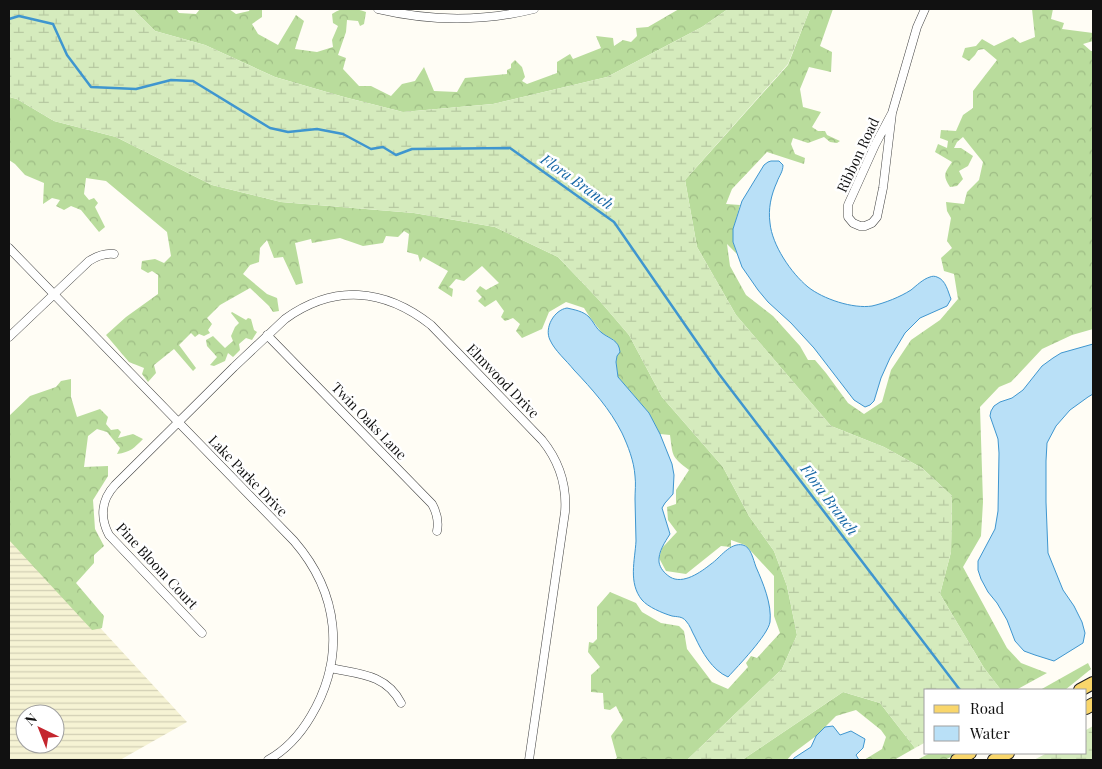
<svg xmlns="http://www.w3.org/2000/svg" width="1102" height="769" font-family="'Playfair Display',serif">
	<defs>
		<pattern id="farmland-rules" width="6" height="5" patternUnits="userSpaceOnUse" patternTransform="scale(1.25)"><rect width="6" height="5" fill="#f6f3d4"/><path d="M0 2.5h6" fill="none" stroke="#d2cfb5"/></pattern>
		<pattern id="forest-crowns" width="20" height="18" patternUnits="userSpaceOnUse" patternTransform="scale(1.25)"><rect width="20" height="18" fill="#b9dc9c"/><path d="M2 6a3 3 0 1 1 6 0M12 15a3 3 0 1 1 6 0" fill="none" stroke="#9ebc85"/></pattern>
		<pattern id="wetland-marsh" width="20" height="14" patternUnits="userSpaceOnUse" patternTransform="scale(1.25)"><rect width="20" height="14" fill="#d5ebbd"/><path d="M1 5h8M5 5V1M11 12h8M15 12V8" fill="none" stroke="#b6c8a1"/></pattern>
	</defs>
	<rect width="100%" height="100%" fill="#fffdf5"/>
	<path fill="url(#farmland-rules)" fill-rule="evenodd" d="M9 529 187 722 120 760H9ZM25 714H55V744H25Z"/>
	<path fill="url(#forest-crowns)" d="M133 9H176L179 13 196 14 200 9H229L236 14 249 11 250 9H262V17L252 24 258 34 278 45 296 15 304 21 297 42 295 49 317 52 333 47 332 40 338 26 333 23 332 14C343 6 354 8 366 12L364 24 360 26 358 21 347 20 346 32 338 55 346 58 343 69 359 86H371L391 96 402 84 415 81 424 67 434 91 457 92 465 78 507 74V70L511 68V64L515 60 522 67 525 77 522 81 527 84 557 73V62L570 54 573 59 601 48 596 36 613 38 614 46 623 40 631 42 637 36 636 28 648 27 679 9H728L702 27 607 77 493 104 403 112 344 97 275 77 205 45 155 31Z
		M810 9H833L820 46 832 52 831 72 809 67 800 89 803 107 821 112 812 127 818 131H825L827 135 840 141 837 143 830 142 824 137 808 143 793 138 791 144 795 154 805 158 804 164 767 152 732 189 726 204 740 205 733 230V242L737 254 727 244 730 266 746 295 773 316 800 346 808 360H815L826 373 848 403 864 414 882 402 891 370 911 340 940 320 958 299 954 274 944 271 941 258 952 248 947 241 951 218 947 211 946 202 964 204 967 192 979 180 983 162 963 137 957 142 954 148H961L973 156 968 166 959 171 963 179 957 186 950 187C942 175 945 173 952 162L935 152 938 144 947 148 948 141 940 138 941 130 956 131 963 115 973 108V91L997 60 984 49 978 50 975 55 969 61 962 57 965 48 976 46 982 39 994 46 1013 37 1020 43 1035 37 1032 9H1053L1051 19 1064 23 1062 29 1093 33V41L1083 44 1091 51H1093V329L1072 335 1042 349 1011 382 999 387 980 407 983 502 981 536 963 567 1007 648 1021 663 1047 673 1016 690H1001L984 668 940 594 951 552 952 496 922 468 884 447 831 426 736 315 697 247 685 180 788 65Z
		M9 97 17 99 54 121 116 137 212 185 281 202 414 213 495 227 558 257 599 300 629 335 662 397 723 467 749 516 774 551 787 586 797 635 782 669 687 760H614L617 758 611 736 623 720 616 706 610 710 604 709 603 693 591 692V675L600 667 588 652 589 642 593 643 597 639V607L610 592 636 603 642 612 661 623 679 626 684 631 687 649 712 682 728 689 748 667 746 663 751 656 757 658 780 633 774 616V576L749 549 745 545 731 540V547L721 546 686 574 666 571 659 558 662 548 677 532 668 520 667 507 676 504V490L689 470C671 456 673 457 670 435L660 434 649 413 618 377 616 362 617 356 614 340 602 333 589 316 584 308 566 302 549 312 542 329 522 338 516 331 520 324 513 318 505 321 501 317 504 311 496 300 485 307 478 301 482 297 476 291 480 286 486 290 499 283 482 266 464 281 456 279 449 287 453 289 452 297 438 288 448 271 423 257 420 262 418 255 407 252 409 234 404 231 398 237 386 236 383 243 363 246 340 238 312 243 311 239 295 243 303 283 296 285 283 257 274 258 267 240 260 248 259 262 250 265 243 274 267 294 277 298 279 311 273 312 269 306 250 288 220 305 207 318 212 324 208 330 210 333 204 336 199 334 195 337 191 333 179 345 196 368 193 371 174 349 154 365 156 373 148 382 142 374 144 368 129 362 106 335 126 317 158 294V275L152 271 148 273 141 269 142 261 155 259 164 263 171 256 167 232 106 181 86 178 84 194 89 200 94 198 98 203 95 207 105 227 99 232 81 210 71 206 64 210 56 206 60 200 52 198 43 204 44 183 25 175 15 164 9 160Z
		M232 312 246 320 248 318 251 319 254 330 257 332 252 340 246 338 239 344 240 350 233 357 228 353 225 361 214 366 210 365 217 357 207 346 206 340 213 336 225 348 233 341 231 336 235 327 239 323 231 313Z
		M71 379V397L77 417 100 409 108 417 106 424 111 430 118 429 121 432 118 438 133 434 143 439C134 448 131 452 117 454L120 448 107 432 97 429 88 436 84 467 108 466V476L93 500 95 529 104 546 94 555V563L76 583 104 616 102 628 92 630 9 540V416L30 396 56 387 61 381Z
		M1088 663 1091 669 1065 690H1040Z
		M843 692 880 703 915 748 894 760H864L882 749 886 737 881 730 856 710 836 716 816 736 792 754 787 760H742Z
		M930 753H958L945 760H917Z"/>
	<path fill="url(#wetland-marsh)" d="M9 9H133L155 31 205 45 275 77 344 97 403 112 493 104 607 77 702 27 728 9H810L788 64 685 180 697 247 736 315 831 426 884 447 922 468 952 496 951 552 940 594 984 668 1001 690H926V742L915 748 880 703 843 692 742 760H687L782 669 797 635 787 586 774 551 749 516 723 467 662 397 629 335 599 300 558 257 495 227 414 213 281 202 212 185 116 137 54 121 17 99 9 97Z
		M1093 726V760H1034L1047 753H1086V730Z"/>
	<path fill="#b9e0f7" stroke="#3f96cf" d="M771 161H779L783 165C783 172 779 176 777 182 771 195 768 209 770 223 772 245 791 273 808 287 823 299 853 309 872 306 885 303 900 297 911 290 916 286 923 279 930 277 932 276 935 276 937 277 946 280 948 292 951 299L947 306 920 318 905 333 890 358 881 378 874 401 870 405 865 407 854 400 814 348 791 323 768 302 758 290 742 267 733 242V229L742 201 764 165 768 162Z
		M567 308C575 310 583 311 589 317 594 322 596 329 602 333 610 339 619 340 620 352L617 356 616 362 618 377 649 413 660 434 672 464 674 475 673 494 665 503 662 508 670 534C665 542 658 552 659 562 660 568 664 573 670 577 683 585 701 572 711 564 720 558 730 542 743 545 751 547 753 559 756 567 763 583 772 604 770 622 768 635 738 666 728 677 712 670 702 652 695 637 692 632 690 625 686 621 682 616 677 617 672 616 662 613 648 607 642 600 628 583 635 560 636 541 636 527 635 513 635 499 635 491 636 484 635 476 634 461 628 446 622 433 610 409 592 389 574 370 566 360 555 351 550 340 544 328 554 310 567 308Z
		M1093 344V394L1088 397 1070 410 1056 426 1047 443 1046 461V502L1048 553 1063 590 1074 606 1082 622 1085 633 1083 643 1054 661 1035 655 1024 651 1015 641 1007 620 997 603 988 592 981 579 978 570V561L995 529 998 511 999 453 998 439 990 416 991 411 994 406 1000 402 1012 398 1023 390 1042 366 1053 358 1061 353Z
		M833 726 840 735 851 731 865 739 863 748 856 755 859 760H793L794 758 811 747 816 736 825 727Z"/>
	<g fill="none" stroke-linecap="round" stroke-linejoin="round">
		<path stroke="#3f96cf" stroke-width="2.5" d="M9 19 19 16 53 24 67 55 91 87 136 89 171 80 193 81 270 128 288 132 317 129 343 134 371 149 383 147 396 155 412 149 510 148 614 222 719 374 960 690"/>
		<defs>
			<path id="minor" d="M378 9C429 21 482 22 534 9
				M892 113 875 145 848 205V217L853 223 860 226H865L872 223 877 217 883 188 892 113 917 27 925 9
				M9 248 294 541C339 593 346 657 311 716 301 733 286 750 268 760
				M267 335 432 504C437 513 439 521 437 531
				M9 337 89 261C97 256 105 253 114 254
				M202 633 109 535C100 518 101 500 115 485L234 367 285 319C334 284 384 288 431 325L542 440C559 461 567 485 565 512L529 760
				M330 668C359 674 386 674 401 703"/>
			<path id="primary" d="M1080 690 1093 683
				M1086 708 1093 704
				M957 760 970 753
				M994 760 1008 753"/>
		</defs>
		<use href="#minor" stroke="#444" stroke-width="9"/>
		<use href="#primary" stroke="#222" stroke-width="14"/>
		<use href="#minor" stroke="#fff" stroke-width="8"/>
		<use href="#primary" stroke="#f9d66b" stroke-width="12"/>
	</g>
	<g text-anchor="middle" stroke-width="5" stroke-linejoin="round" paint-order="stroke">
		<g font-size="14" fill="#111" stroke="#fff">
			<text transform="translate(858 155) rotate(-65)" y="5">Ribbon Road</text>
			<text transform="translate(503 381) rotate(46)" y="5">Elmwood Drive</text>
			<text transform="translate(369 421) rotate(46)" y="5">Twin Oaks Lane</text>
			<text transform="translate(248 476) rotate(46)" y="5">Lake Parke Drive</text>
			<text transform="translate(157 566) rotate(47)" y="5">Pine Bloom Court</text>
		</g>
		<g font-size="15" font-style="italic" fill="#1768a6" stroke="#fff">
			<text transform="translate(577 182) rotate(35)" y="5">Flora Branch</text>
			<text transform="translate(829 500) rotate(53)" y="5">Flora Branch</text>
		</g>
	</g>
	<rect width="1102" height="769" fill="none" stroke="#111111" stroke-width="20"/>
	<rect x="924" y="689" width="162" height="65" fill="#ffffff" stroke="#a0a0a0"/>
	<rect x="934" y="705" width="25" height="8" fill="#f9d66b" stroke="#a0a0a0"/>
	<text x="970" y="714" font-size="15" fill="#111111">Road</text>
	<rect x="934" y="726" width="25" height="15" fill="#b9e0f7" stroke="#a0a0a0"/>
	<text x="970" y="739" font-size="15" fill="#111111">Water</text>
	<g transform="translate(40 729) rotate(317)"><circle r="24" fill="#ffffff" stroke="#a0a0a0"/>
	<path d="M0-4L9 19L0 12L-9 19Z" fill="#c4262e"/>
	<text y="-8" font-size="14" font-weight="bold" text-anchor="middle" fill="#111111">N</text>
	</g>
</svg>
